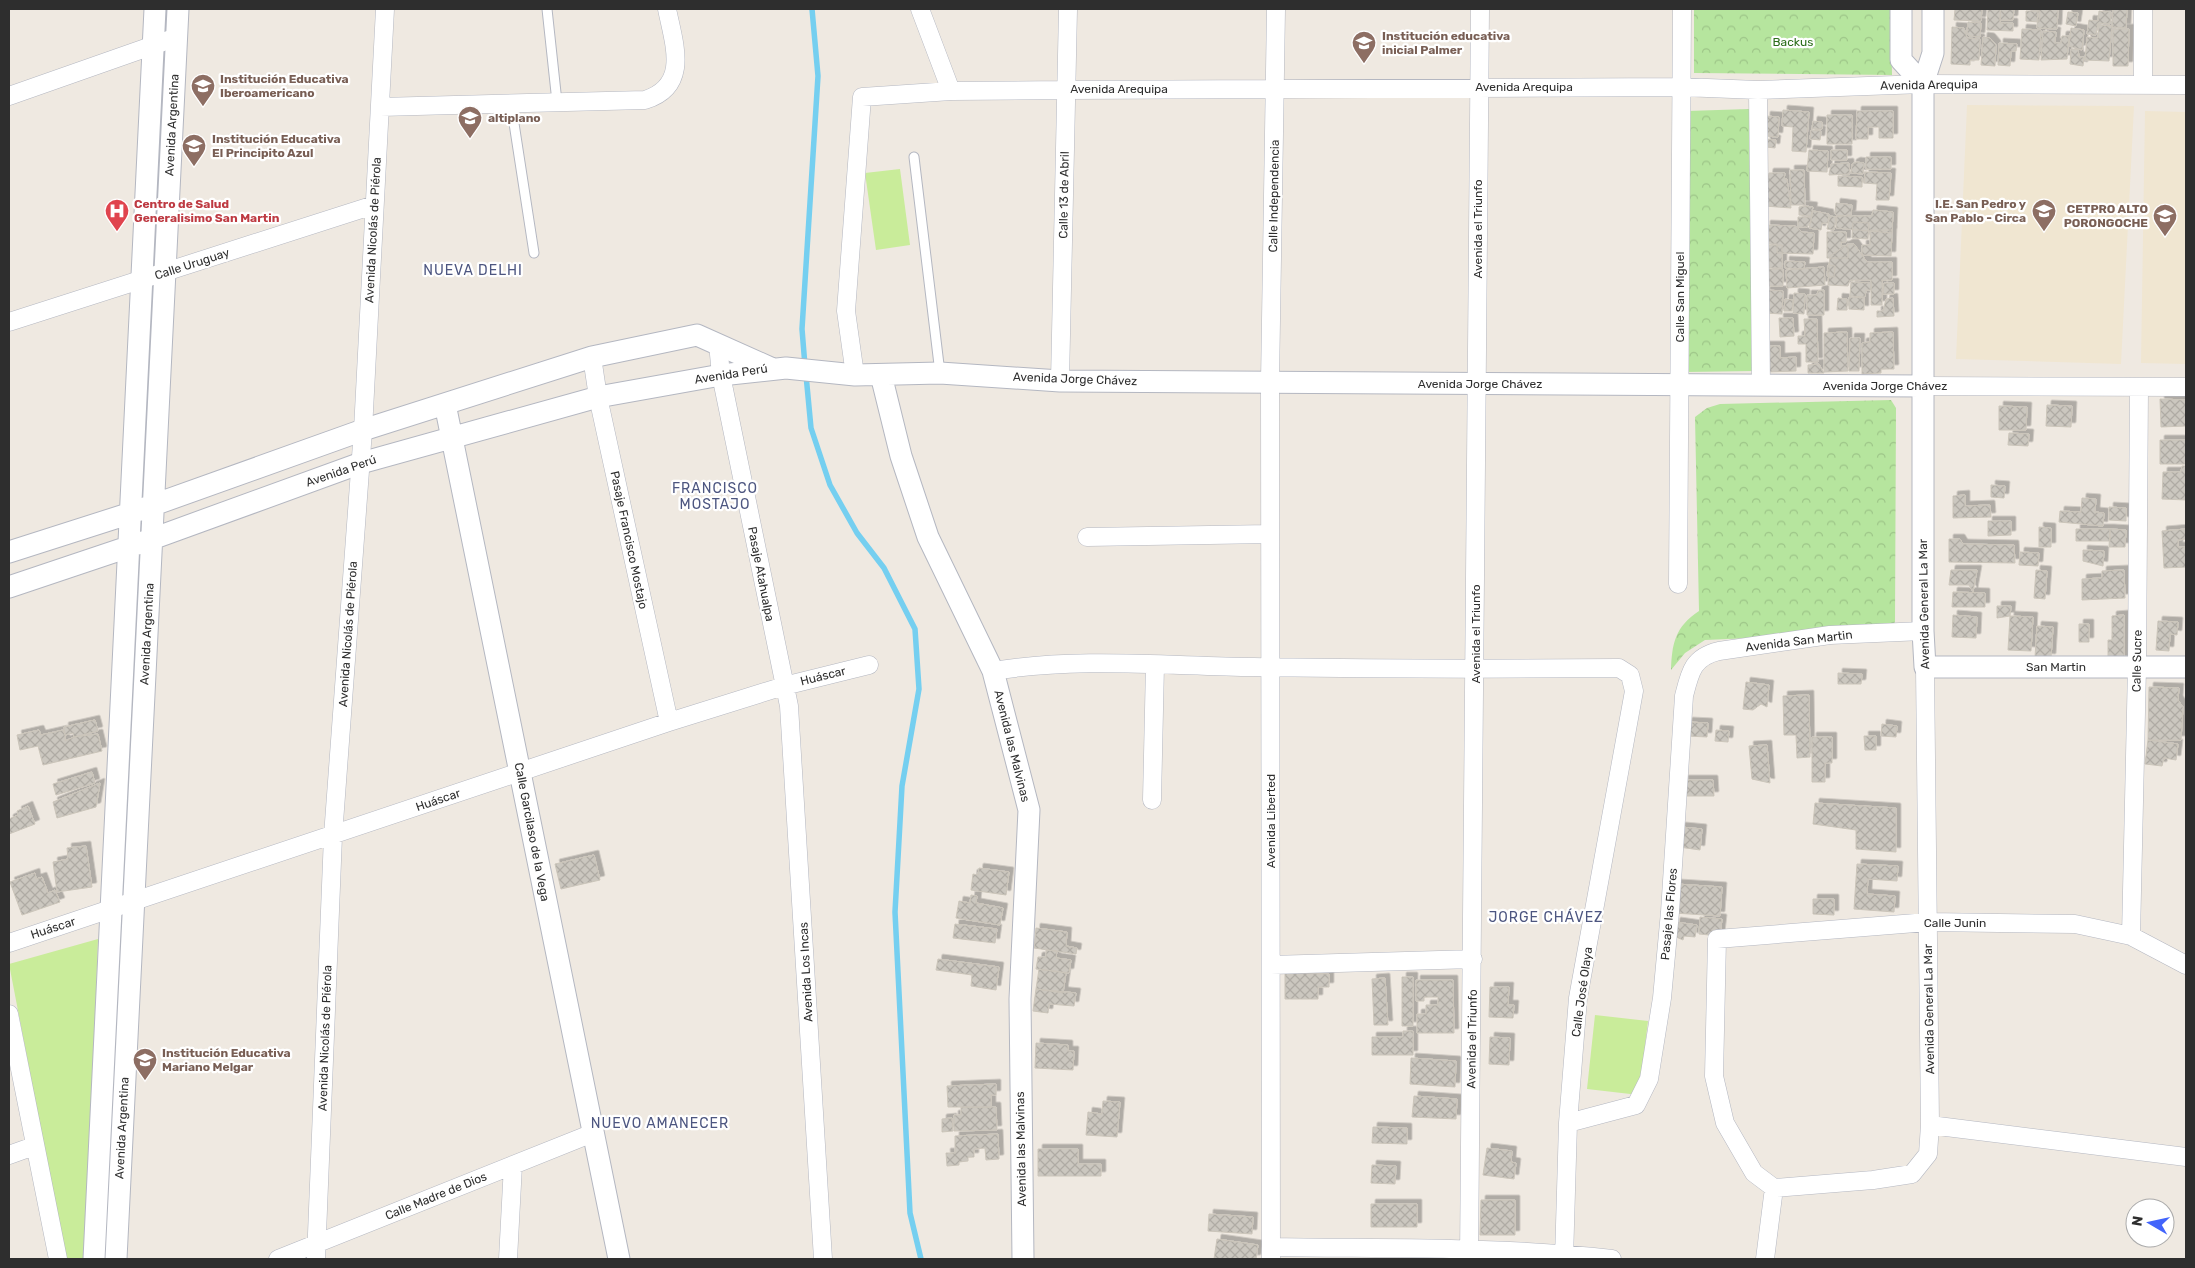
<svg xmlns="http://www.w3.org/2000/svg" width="2195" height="1268" font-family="Rubik,sans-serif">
	<defs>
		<pattern id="forest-crowns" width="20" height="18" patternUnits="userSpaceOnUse" patternTransform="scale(1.25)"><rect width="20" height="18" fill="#b6e59e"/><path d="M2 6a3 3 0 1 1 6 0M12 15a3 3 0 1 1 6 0" fill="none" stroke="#9dc588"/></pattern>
		<pattern id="building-cross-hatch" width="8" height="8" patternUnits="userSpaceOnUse" patternTransform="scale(1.25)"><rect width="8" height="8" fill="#cbc7bf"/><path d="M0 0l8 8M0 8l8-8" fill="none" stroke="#afaba4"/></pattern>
		<filter id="shadow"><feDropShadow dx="4.5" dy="-4.5" stdDeviation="0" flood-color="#0004"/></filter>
	</defs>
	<rect width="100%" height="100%" fill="#efe9e1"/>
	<path fill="#f0e6d1" d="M1967 105 2134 106 2121 364 1956 359Z
		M2145 111 2186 112V364L2141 363Z"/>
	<path fill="url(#forest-crowns)" d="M1694 9H1891L1892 75 1694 73Z
		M1749 109 1754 371 1686 372 1687 111Z
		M1891 400 1896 408 1895 622 1887 632 1705 640 1685 653 1671 670C1672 643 1675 627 1699 611L1695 417 1707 408 1720 404Z"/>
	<path fill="#c9ec9a" d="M900 169 910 245 876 250 865 173Z
		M98 939 86 1259H66L9 964Z
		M1595 1015 1648 1021 1639 1095 1587 1089Z"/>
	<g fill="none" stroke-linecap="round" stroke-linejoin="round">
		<path stroke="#75cff0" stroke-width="5.5" d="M805 366 802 329 818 76 812 9
			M806 375 811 428 830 485 857 533 884 568 915 629 919 689 902 786 895 912 910 1213 921 1259"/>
	</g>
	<path fill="url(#building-cross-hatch)" stroke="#cbc5ba" filter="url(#shadow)" d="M1955 9H1982L1981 21 1954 20Z
		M1988 9H2000V23H2013V31L1987 30Z
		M2001 9H2014L2013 20H2000Z
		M2038 9H2058L2057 29 2037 28Z
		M2113 9H2127L2126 28 2112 27Z
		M2026 11H2040L2039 22 2026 21Z
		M2099 11 2111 12 2110 24 2098 23 2096 35 2087 34 2089 20 2098 21Z
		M2068 12 2078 13 2076 26 2066 24Z
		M1968 22 1981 23 1980 37 1969 36 1967 32Z
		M2099 25 2112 26 2109 61 2085 60 2087 37 2098 38Z
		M1952 27 1964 28 1967 38 1980 39 1979 60H1970V65L1951 64Z
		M2071 28 2084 30 2082 50 2069 46Z
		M2022 29 2041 30 2039 60 2020 59Z
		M2113 29H2129L2128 66H2113Z
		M2043 31 2056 32 2055 43H2061L2062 36H2069L2067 59 2041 60Z
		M1983 37 1990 38 1996 45 1995 66 1981 65Z
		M1999 43 2017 44 2016 51H2011L2010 66 1998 65Z
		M2071 49H2078L2079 57H2084L2083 66 2070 64Z
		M1783 110 1809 112 1806 152 1792 151 1793 127 1782 126Z
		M1857 111H1893V138H1879V127H1868V139H1856Z
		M1827 115H1852V144H1827Z
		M1766 116 1779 117 1778 137 1765 136Z
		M1813 121 1822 122V129H1812Z
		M1811 130 1821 131 1820 140 1810 139Z
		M1766 139 1776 140 1775 148 1766 147Z
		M1809 150 1828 151 1827 172 1807 171Z
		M1831 150H1847V160H1831Z
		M1866 157H1891V169H1866Z
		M1856 162 1864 163 1863 174 1851 173 1852 164Z
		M1849 163 1850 174 1829 175 1831 164Z
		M1790 170H1804L1805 205H1791Z
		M1865 172 1891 173 1889 200H1876L1877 184 1864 183Z
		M1769 173H1785L1784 179H1787L1791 208 1764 206Z
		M1838 176 1862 177V187L1838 186Z
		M1836 203 1852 205 1851 215 1837 216 1835 213Z
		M1806 206 1813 207 1811 216 1799 215V207Z
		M1873 210 1893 212 1892 233 1836 228 1837 216H1872Z
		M1813 211 1829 214 1828 223H1822L1821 230 1809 228Z
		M1830 216 1836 217 1834 230 1827 229Z
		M1798 217H1811V222L1807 227H1798Z
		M1853 222 1869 223 1868 239 1852 238Z
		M1766 225 1795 226 1802 232 1814 233 1813 254 1777 253V244H1766Z
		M1870 230H1892L1891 256 1862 255V245H1870Z
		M1827 232H1846V242H1841V246H1848V258H1827Z
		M1848 244H1854L1867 262H1892V280H1882V305H1871V280H1850L1848 286 1828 285 1830 256Z
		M1767 245H1782V268H1767Z
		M1785 261 1805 262 1804 269 1785 268Z
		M1828 265 1835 266 1834 277 1827 276Z
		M1824 267 1825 285 1787 288 1786 270Z
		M1768 269H1783V286H1768Z
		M1851 282 1871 283V290H1866L1865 297 1850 296Z
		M1884 283H1894V294H1883Z
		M1766 290 1783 291 1782 314 1765 313Z
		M1824 290V315H1807V295H1817L1818 291Z
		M1794 293 1805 294 1804 314 1793 313Z
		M1849 297 1864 298V310L1849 309Z
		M1838 298 1847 299V310H1837Z
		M1893 298 1894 316 1877 317V311H1883L1886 299Z
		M1785 299 1793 300 1792 311H1784Z
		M1779 318H1793L1794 336 1780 337Z
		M1804 319H1817L1818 362H1806V344H1798V336H1805Z
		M1847 332 1848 371 1824 372V333Z
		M1893 332 1894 369H1881V373L1862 374V343L1870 342V333Z
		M1850 338H1860L1859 371H1849Z
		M1765 346H1780V358L1796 357V371L1766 372Z
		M1819 364 1824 373H1808V365Z
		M2160 399 2186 400V426L2161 427Z
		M2047 405 2072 406 2071 427 2046 426Z
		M1999 406 2027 407 2026 430H1999Z
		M2009 433 2029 434 2028 446 2008 445Z
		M2160 440H2186V464H2160Z
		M2182 466H2186V500L2162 499 2163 472H2181Z
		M1991 485 2005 486 2004 498 1991 497Z
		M1965 495V506L1990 505 1991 517 1953 518V496Z
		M2082 498 2096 499 2095 512 2104 513 2103 526 2059 522 2060 511 2081 512Z
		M2109 507 2126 508V521L2109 520Z
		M1988 521H2011V535L1988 536Z
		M2039 527 2051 528V547H2039Z
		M2076 529H2110V541H2076Z
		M2110 529 2126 530 2125 547H2109Z
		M2186 529V539L2178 540V547H2186V567L2164 568 2162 531Z
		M1949 539H1960L1963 544 2014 545 2015 563 1949 562Z
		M2083 550 2104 551 2103 566 2083 561Z
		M2020 552 2039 553 2038 566 2019 565Z
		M1951 570H1977L1973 592 1969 585H1949Z
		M2036 570 2047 571 2045 599 2034 598Z
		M2124 570 2125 598 2082 600V579L2102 578V571Z
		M1953 592 1985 593V607H1952Z
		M1997 606H2011L2010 616 1997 618Z
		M1953 615 1977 617 1976 638 1952 637Z
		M2124 615V660H2108V640H2112V616Z
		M2010 616 2033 617 2031 651 2008 650Z
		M2158 621 2178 622 2177 635 2170 634 2169 651 2156 650Z
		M2079 624H2089V642H2079Z
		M2037 626 2053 627 2051 658 2035 657Z
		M1838 673 1862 674 1861 684H1838Z
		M1746 682 1769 685 1767 707 1761 704 1753 710 1743 709Z
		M2149 687 2179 688 2178 700 2183 707 2181 740H2148Z
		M1809 695 1810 757 1797 758 1796 735H1784L1783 696Z
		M95 720 98 731 74 737 73 733 65 735 64 727Z
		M1688 722 1708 723 1707 737 1687 736Z
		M1882 724 1897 726 1896 737 1881 736Z
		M39 730 41 735 63 730 65 735V741L74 737 98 734 102 751 43 765 38 746 20 750 17 735Z
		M1716 730 1729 731 1728 742 1715 741Z
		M1864 736H1876V750H1865Z
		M1812 737H1832V763H1825V782H1812Z
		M2148 740 2178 744 2176 760 2164 758 2162 766 2145 764Z
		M1767 745 1770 783 1752 779 1749 746Z
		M92 772 95 783 56 795 53 784Z
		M1684 780H1713L1714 796H1684Z
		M100 783 96 807 57 818 53 802Z
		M1815 803 1896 808V852L1856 849V830L1813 824Z
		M28 806 35 824 9 834V819L18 815 17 811Z
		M1681 827 1702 829 1700 850 1679 847Z
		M86 846 92 887 57 892 53 862 68 859 67 848Z
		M594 855 600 880 561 889 555 864Z
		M1857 864 1898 866 1897 881 1868 879 1867 894 1895 896 1894 912 1854 909Z
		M979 868 1009 872 1006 895 971 890 973 874 978 875Z
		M35 873 36 879 42 877 48 893 55 890 60 902 22 915 10 882Z
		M1676 884 1722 887 1720 916 1674 913Z
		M971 895 977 896 976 903 1003 908 1000 925 956 918 959 901 970 903Z
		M1813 899H1834V915L1813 914Z
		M1700 917 1722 919 1720 936 1699 934Z
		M1676 922 1697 925 1695 937 1684 936 1683 940 1674 936Z
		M955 924 997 929 995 943 953 938Z
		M1036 928 1067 932 1066 946 1077 948 1076 954 1034 948Z
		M1046 950 1057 951 1056 958 1071 960 1069 973 1036 969 1038 957H1046Z
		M938 959 999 967 996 990 971 986 972 975 936 970Z
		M1039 969 1066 973 1063 993 1036 989Z
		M1285 973 1329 974V987H1318V999H1285Z
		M1402 977H1413V1026H1402Z
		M1385 978 1388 1025H1374L1372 979Z
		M1416 980H1453L1454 1033H1417V1014H1426V1005H1438V997H1424V1001H1416Z
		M1490 987H1509L1508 1005H1514L1513 1018 1489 1017Z
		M1036 989 1076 993 1074 1006 1049 1004 1048 1013 1033 1011Z
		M1403 1031H1413V1055H1372V1037H1403Z
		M1490 1037 1510 1038 1509 1065 1489 1064Z
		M1036 1043 1068 1045V1051H1074L1073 1070 1035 1068Z
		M1411 1058 1456 1061 1455 1087 1410 1084Z
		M996 1084V1095H991V1107H948L947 1086Z
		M1414 1096 1457 1099 1456 1119 1412 1117Z
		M1103 1101 1120 1102 1117 1137 1086 1135 1088 1112 1102 1114Z
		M961 1107H996L997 1130 954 1131V1115H961Z
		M952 1118 953 1131 942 1132V1119Z
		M1373 1127 1407 1128V1144L1372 1143Z
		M998 1134 999 1159 986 1160 985 1148 974 1149V1157H968V1161L959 1162V1165L947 1166 946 1153H955V1136Z
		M1487 1148 1512 1151 1511 1162 1516 1163 1514 1179 1483 1175Z
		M1038 1149H1078V1164H1101V1176H1038Z
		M1372 1165 1396 1166 1395 1184 1371 1183Z
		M1481 1200H1515V1235H1480Z
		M1371 1204H1417V1227H1371Z
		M1209 1214 1253 1217 1252 1234 1208 1231Z
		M1217 1239 1258 1245 1256 1259H1214Z"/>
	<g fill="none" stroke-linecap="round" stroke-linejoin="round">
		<defs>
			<path id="service" d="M547 9 557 102
				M511 104 534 253
				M914 157 940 373"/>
			<path id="minor" d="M920 9 951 91
				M2143 84V9
				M1758 90 1761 386
				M9 96 177 37
				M380 107 645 100C690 86 674 44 667 9
				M9 322 374 205
				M718 344 721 375 789 706 823 1259
				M592 357 598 397 669 722
				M855 375 846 311 862 97 951 91 1066 90 1682 87 1758 90 1923 84 2186 85
				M1060 381 1068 9
				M1923 386 2186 387
				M1087 537 1270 534
				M1678 584 1682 9
				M1925 667 1930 1125 1928 1154 1912 1174 1873 1180 1774 1188 1754 1173 1725 1123 1714 1076 1717 939 1928 922 2075 924 2131 936 2186 965
				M993 671C1079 657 1167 666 1254 667 1376 669 1497 669 1619 668L1630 675 1634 691 1578 998 1568 1123 1564 1259
				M1152 800 1155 665
				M2131 936 2137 667 2139 387
				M9 943 669 722 784 686 869 665
				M1271 965 1473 959
				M9 1014 58 1259
				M1568 1123 1636 1105 1649 1079 1662 998 1670 912 1684 696C1690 672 1693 657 1719 651L1830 635 1923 631
				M1930 1125 2186 1157
				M9 1155 34 1146
				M1271 1247C1385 1249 1499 1246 1612 1259
				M278 1259 593 1133
				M316 1259 333 836 363 430 385 9
				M508 1259 513 1165
				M1271 1259 1270 382 1276 9
				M1469 1259 1480 9
				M1765 1259 1774 1188"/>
			<path id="tertiary" d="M1901 9V60L1923 84
				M1933 9V53L1923 84V631L1925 667H2186
				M881 375 901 456 928 537 993 671 1029 810 1020 999 1023 1259
				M445 404 619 1259
				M9 552 131 513 363 430 592 357 697 335 773 369
				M9 587 152 539 361 463 598 397 721 375 786 368 855 375 940 373 1060 381 1923 386
				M94 1259 155 9
				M116 1259 178 9"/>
		</defs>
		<use href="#service" stroke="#b4b7c1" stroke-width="11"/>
		<use href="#minor" stroke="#b4b7c1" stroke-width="19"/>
		<use href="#tertiary" stroke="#b4b7c1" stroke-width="23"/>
		<use href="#service" stroke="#fff" stroke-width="9"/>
		<use href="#minor" stroke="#fff" stroke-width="18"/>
		<use href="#tertiary" stroke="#fff" stroke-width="21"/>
	</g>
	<defs>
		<symbol id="school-pin" viewBox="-11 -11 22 30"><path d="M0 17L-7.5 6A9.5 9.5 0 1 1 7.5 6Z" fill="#8d6e63" stroke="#fff"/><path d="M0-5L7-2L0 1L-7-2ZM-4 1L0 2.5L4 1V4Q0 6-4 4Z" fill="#fff"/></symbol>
		<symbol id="university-pin" viewBox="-11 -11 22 30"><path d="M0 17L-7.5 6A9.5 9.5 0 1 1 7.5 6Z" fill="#8d6e63" stroke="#fff"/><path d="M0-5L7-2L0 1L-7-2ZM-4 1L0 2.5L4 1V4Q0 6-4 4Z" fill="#fff"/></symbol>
		<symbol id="hospital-pin" viewBox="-11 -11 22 30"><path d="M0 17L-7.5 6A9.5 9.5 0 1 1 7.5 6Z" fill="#e0444e" stroke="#fff"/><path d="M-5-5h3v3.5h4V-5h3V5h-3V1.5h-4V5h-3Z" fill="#fff"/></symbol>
	</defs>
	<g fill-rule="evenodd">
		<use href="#school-pin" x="1350" y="29" width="28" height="38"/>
		<use href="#school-pin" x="189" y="72" width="28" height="38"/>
		<use href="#university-pin" x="456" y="104" width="28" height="38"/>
		<use href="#school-pin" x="180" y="132" width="28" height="38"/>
		<use href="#hospital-pin" x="103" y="197" width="28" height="38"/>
		<use href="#school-pin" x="2030" y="197" width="28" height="38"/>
		<use href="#university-pin" x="2151" y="202" width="28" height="38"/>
		<use href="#school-pin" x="131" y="1046" width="28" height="38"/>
	</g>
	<g text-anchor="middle" stroke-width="4.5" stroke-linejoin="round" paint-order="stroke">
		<g font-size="12" font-weight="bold" fill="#785e54" stroke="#fff" text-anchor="start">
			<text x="1382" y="40">Institución educativa<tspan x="1382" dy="14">inicial Palmer</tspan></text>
			<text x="220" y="83">Institución Educativa<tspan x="220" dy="14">Iberoamericano</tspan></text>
			<text x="488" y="122">altiplano</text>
			<text x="212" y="143">Institución Educativa<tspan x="212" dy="14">El Principito Azul</tspan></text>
			<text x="2026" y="208" text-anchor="end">I.E. San Pedro y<tspan x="2026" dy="14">San Pablo - Circa</tspan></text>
			<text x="2148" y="213" text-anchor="end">CETPRO ALTO<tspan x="2148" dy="14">PORONGOCHE</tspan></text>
			<text x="162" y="1057">Institución Educativa<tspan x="162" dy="14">Mariano Melgar</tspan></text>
		</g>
		<g font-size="12" fill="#2c6e1b" stroke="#fff">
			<text x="1793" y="46">Backus</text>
		</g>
		<g font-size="12" fill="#2e2e2e" stroke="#fff">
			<text transform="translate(1929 85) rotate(-1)" y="4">Avenida Arequipa</text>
			<text x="1524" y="91">Avenida Arequipa</text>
			<text x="1119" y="93">Avenida Arequipa</text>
			<text transform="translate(172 125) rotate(-87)" y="4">Avenida Argentina</text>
			<text transform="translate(1064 195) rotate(-89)" y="4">Calle 13 de Abril</text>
			<text transform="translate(1274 196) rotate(-89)" y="4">Calle Independencia</text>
			<text transform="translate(1478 229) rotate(-90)" y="4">Avenida el Triunfo</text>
			<text transform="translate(373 230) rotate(-87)" y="4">Avenida Nicolás de Piérola</text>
			<text transform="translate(192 264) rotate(-18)" y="4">Calle Uruguay</text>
			<text transform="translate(1680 297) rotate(-90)" y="4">Calle San Miguel</text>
			<text transform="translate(731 374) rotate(-9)" y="4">Avenida Perú</text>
			<text transform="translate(1075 379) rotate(2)" y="4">Avenida Jorge Chávez</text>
			<text x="1480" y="388">Avenida Jorge Chávez</text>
			<text x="1885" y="390">Avenida Jorge Chávez</text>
			<text transform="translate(341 471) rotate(-19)" y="4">Avenida Perú</text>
			<text transform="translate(629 540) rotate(78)" y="4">Pasaje Francisco Mostajo</text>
			<text transform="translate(761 574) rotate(79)" y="4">Pasaje Atahualpa</text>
			<text transform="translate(1924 604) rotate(-91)" y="4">Avenida General La Mar</text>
			<text transform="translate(147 634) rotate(-87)" y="4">Avenida Argentina</text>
			<text transform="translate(348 634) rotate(-86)" y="4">Avenida Nicolás de Piérola</text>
			<text transform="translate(1476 634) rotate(-90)" y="4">Avenida el Triunfo</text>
			<text transform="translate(1799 641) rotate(-7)" y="4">Avenida San Martin</text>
			<text transform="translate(2137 661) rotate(-89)" y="4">Calle Sucre</text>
			<text x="2056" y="671">San Martin</text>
			<text transform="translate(823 676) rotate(-14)" y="4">Huáscar</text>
			<text transform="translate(1012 746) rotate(76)" y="4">Avenida las Malvinas</text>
			<text transform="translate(438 800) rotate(-19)" y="4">Huáscar</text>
			<text transform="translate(1271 821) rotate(-90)" y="4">Avenida Liberted</text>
			<text transform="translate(532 832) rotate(79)" y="4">Calle Garcilaso de la Vega</text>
			<text transform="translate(1669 914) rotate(-85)" y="4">Pasaje las Flores</text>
			<text x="1955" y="927">Calle Junin</text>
			<text transform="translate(53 928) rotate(-18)" y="4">Huáscar</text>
			<text transform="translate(806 972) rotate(-93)" y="4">Avenida Los Incas</text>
			<text transform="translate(1582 992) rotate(-82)" y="4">Calle José Olaya</text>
			<text transform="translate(1929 1009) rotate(-91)" y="4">Avenida General La Mar</text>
			<text transform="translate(325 1038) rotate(-88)" y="4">Avenida Nicolás de Piérola</text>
			<text transform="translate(1472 1039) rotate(-89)" y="4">Avenida el Triunfo</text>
			<text transform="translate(122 1128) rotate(-87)" y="4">Avenida Argentina</text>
			<text transform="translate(1021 1149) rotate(-91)" y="4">Avenida las Malvinas</text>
			<text transform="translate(436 1196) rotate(-22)" y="4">Calle Madre de Dios</text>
		</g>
		<g font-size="12" font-weight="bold" fill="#be3a42" stroke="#fff" text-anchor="start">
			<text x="134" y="208">Centro de Salud<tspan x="134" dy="14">Generalisimo San Martin</tspan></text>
		</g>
		<g font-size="14" letter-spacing="1" fill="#4d5680" stroke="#fff">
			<text x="473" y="275">NUEVA DELHI</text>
			<text x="715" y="493">FRANCISCO<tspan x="715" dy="16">MOSTAJO</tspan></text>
			<text x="1546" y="922">JORGE CHÁVEZ</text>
			<text x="660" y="1128">NUEVO AMANECER</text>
		</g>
	</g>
	<rect width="2195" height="1268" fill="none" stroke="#2e2e2e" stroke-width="20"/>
	<g transform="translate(2150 1223) rotate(279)"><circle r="24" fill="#ffffff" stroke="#ababab"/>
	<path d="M0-4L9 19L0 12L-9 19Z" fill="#4264fb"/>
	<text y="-8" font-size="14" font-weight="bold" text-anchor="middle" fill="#2e2e2e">N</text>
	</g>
</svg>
